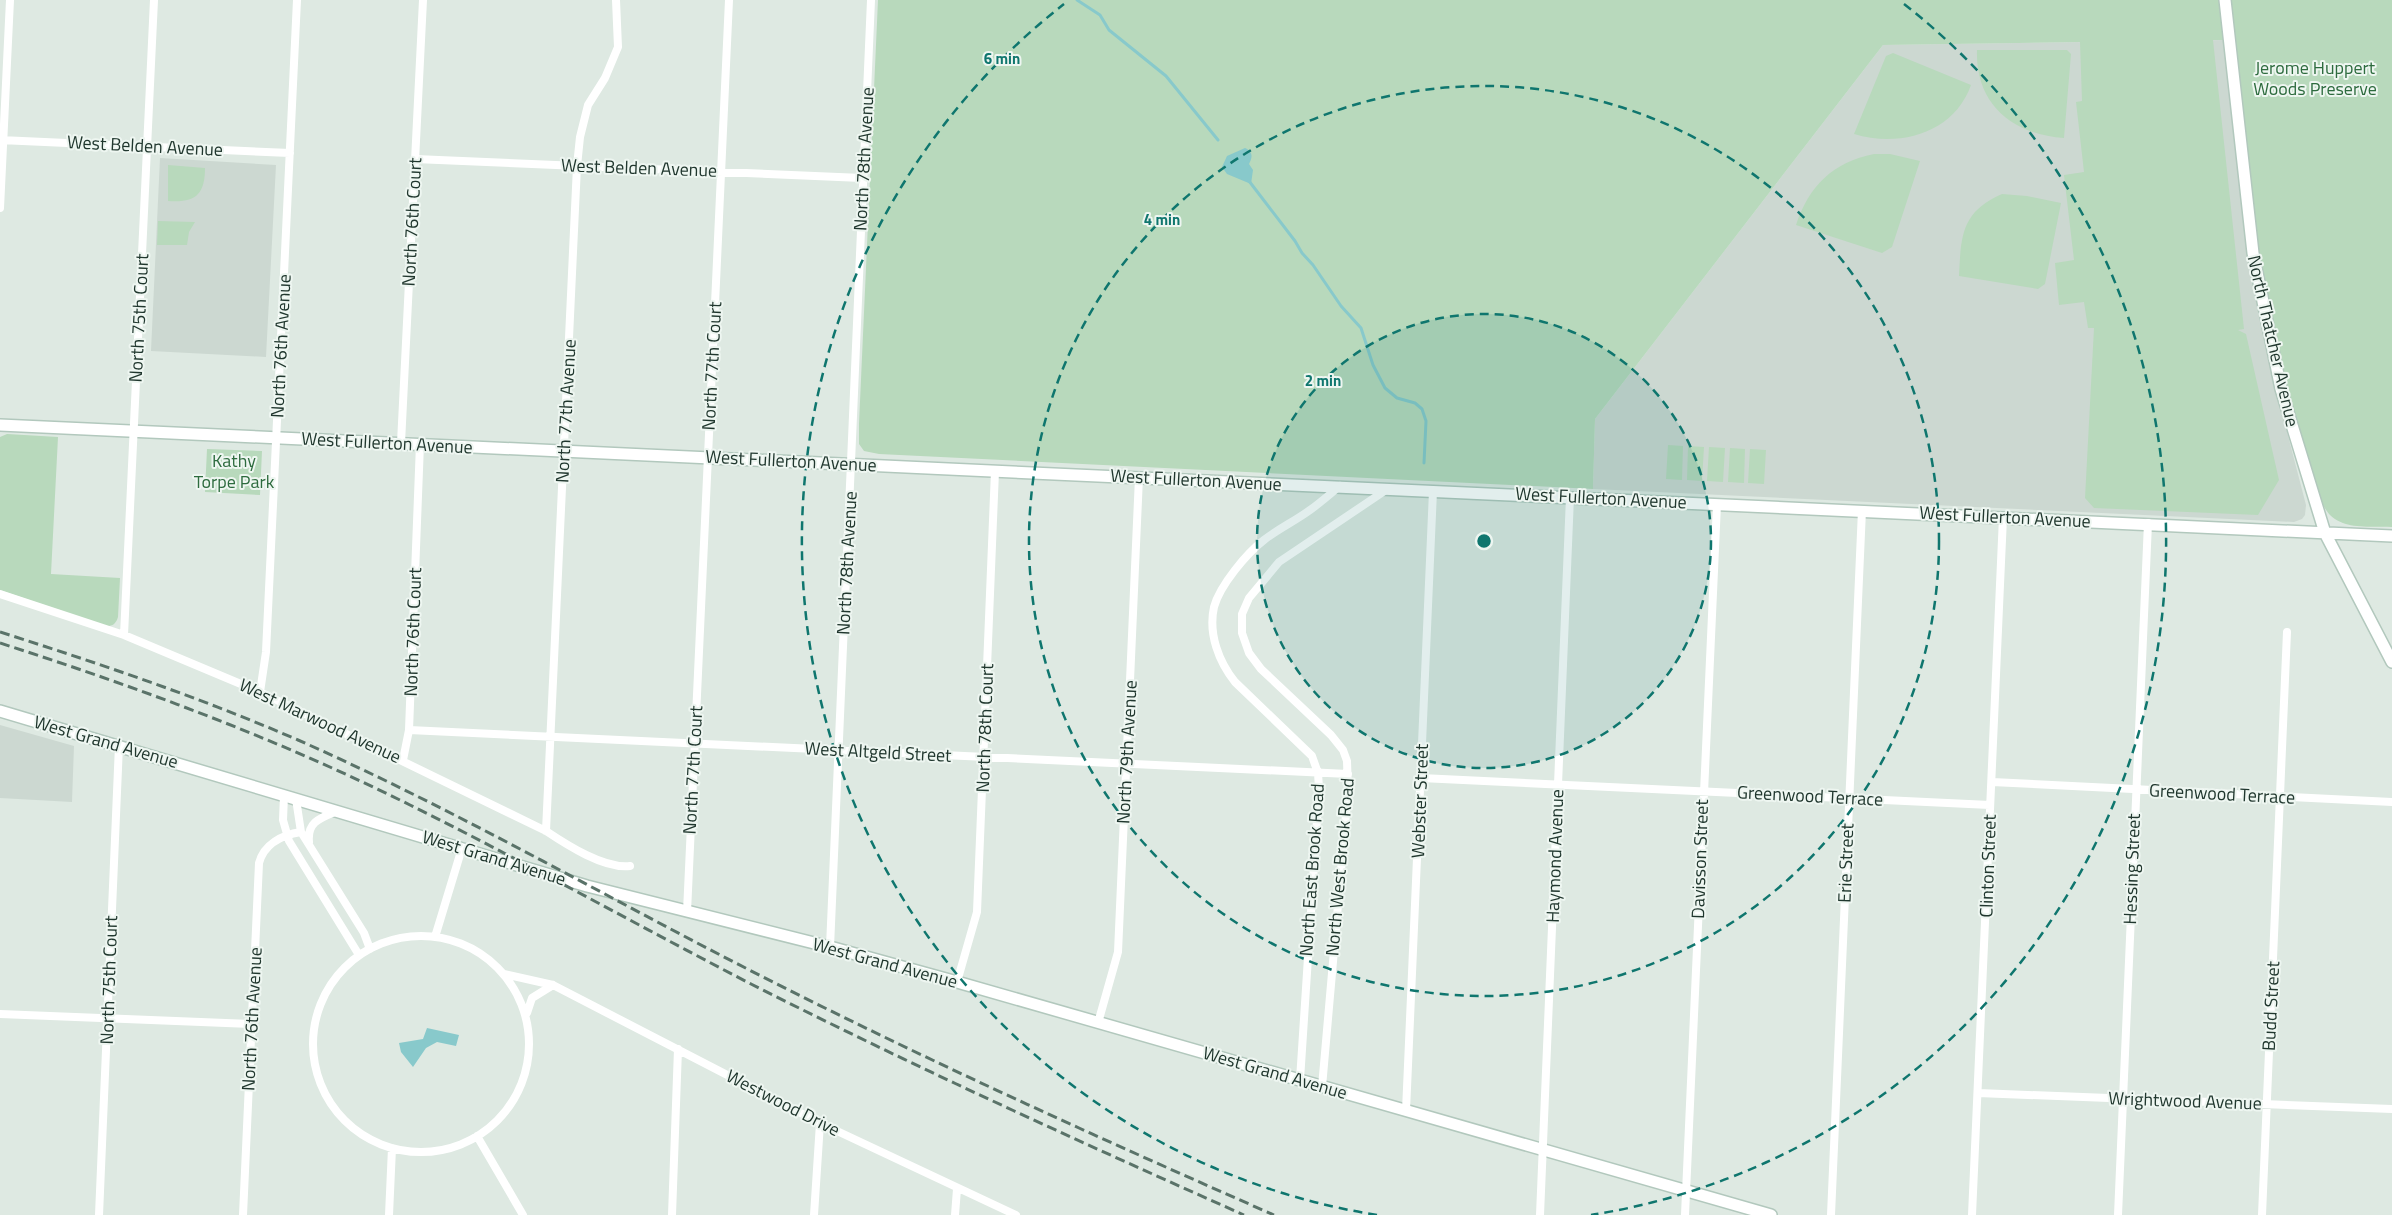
<svg xmlns="http://www.w3.org/2000/svg" width="2392" height="1215" font-family="'Titillium Web',sans-serif">
	<rect width="100%" height="100%" fill="#dee9e2"/>
	<path fill="#ccd8d1" d="M2224 40 2250 272 2273 378 2306 505 2305 515 2302 519 2294 522 1593 489 1595 419 1883 45Z
		M160 158 276 165 266 357 151 351Z
		M0 725 74 746 72 802 0 798Z"/>
	<path fill="#b8d9bc" d="M878 0H2220L2224 40H2213L2244 329 2238 330 2246 334 2279 480 2258 515 2094 508 2085 498 2094 328H2088L2084 302 2059 305 2055 263 2074 260 2064 175 2084 172 2076 102 2082 101 2080 42 1883 45 1595 419 1593 489 879 454 864 451 859 444V424Z
		M2230 0H2392V527C2372 526 2345 530 2330 515 2318 503 2312 468 2306 452 2283 379 2266 305 2255 230 2244 154 2238 77 2230 0Z
		M1977 50H2067L2071 54 2064 138C2013 135 1975 104 1977 50Z
		M1893 53 1971 85C1954 133 1900 148 1854 134L1886 56Z
		M1874 154H1890L1920 161 1892 247 1882 253 1796 225C1809 186 1833 162 1874 154Z
		M168 165 205 168C205 195 195 203 168 201Z
		M2002 194 2027 196 2061 203 2045 284 2038 289 1959 276C1961 236 1961 212 2002 194Z
		M158 221 195 222 189 232 187 245H157Z
		M7 434 58 437 51 574 120 578 118 617C116 624 112 627 104 626L0 590V437Z
		M1668 445 1683 446 1682 480 1666 479Z
		M1688 446 1704 447 1702 481 1687 480Z
		M1709 447 1725 448 1723 482 1707 481Z
		M1730 448 1745 449 1744 483 1728 482Z
		M207 449 262 451 260 495 205 492Z
		M1750 449 1766 450 1764 484 1748 483Z"/>
	<path fill="#88c9cb" d="M1245 148C1254 152 1252 158 1249 164L1253 170 1251 184 1227 174 1222 167 1227 156Z
		M427 1028 459 1035 456 1046 437 1042 426 1048 413 1067 401 1052 399 1043 423 1039Z"/>
	<g fill="none" stroke-linecap="round" stroke-linejoin="round">
		<path stroke="#88c9cb" stroke-width="3" d="M1077 0 1100 15 1109 30 1166 76 1218 140
			M1249 181 1295 241 1302 253 1313 265 1341 306 1361 328 1373 365 1385 388 1397 398 1415 403 1422 409 1426 421 1424 463"/>
		<defs>
			<path id="secondary" d="M2225 0 2253 253 2281 389 2325 533 2392 662
				M0 425 2392 536
				M0 711 587 886 830 947 957 982 1771 1215"/>
		</defs>
		<use href="#secondary" stroke="#b2c8bd" stroke-width="14"/>
		<path stroke="#fff" stroke-width="8" d="M0 140 290 153
			M415 159 862 178
			M0 208 10 0
			M401 443 423 0
			M0 594 124 635 260 692 546 831C567 845 604 869 630 866
			M124 635 154 0
			M260 692 266 652 297 0
			M409 730 1348 774
			M403 760 409 730 420 444
			M1421 778 1990 805
			M1992 782 2392 802
			M284 795 283 820 289 841 359 955
			M296 799 301 832 364 933 370 949
			M546 831 577 166 580 137 588 105 605 78 618 47 616 0
			M309 842C307 822 320 818 337 811
			M687 912 729 0
			M313 1044a108 108 0 1 1 216 0a108 108 0 1 1-216 0Z
			M435 937 462 848
			M830 947 871 0
			M504 974 553 985 820 1123 1016 1215
			M957 982 977 912 995 471
			M527 1013 532 998 553 985
			M0 1014 251 1024
			M1098 1023 1118 952 1139 477
			M1300 1080 1319 789 1318 773 1312 756 1235 682C1219 662 1208 634 1214 607 1220 585 1247 553 1264 540 1278 529 1295 521 1310 510 1320 503 1330 494 1340 486
			M1322 1087 1348 791 1347 761 1343 750 1331 735 1261 669 1249 653 1242 633V614L1249 598 1279 562 1386 490
			M1978 1093 2392 1109
			M1406 1111 1433 491
			M477 1136 523 1215
			M99 1215 119 745
			M243 1215 259 863C264 844 282 835 301 832
			M389 1215 392 1148
			M672 1215 678 1049
			M814 1215 820 1123
			M955 1215 957 1189
			M1540 1215 1570 497
			M1685 1215 1717 504
			M1831 1215 1862 510
			M1972 1215 2003 517
			M2118 1215 2148 523
			M2262 1215 2287 632"/>
		<use href="#secondary" stroke="#fff" stroke-width="11"/>
		<path stroke="#5a7369" stroke-width="3" stroke-dasharray="10 5" stroke-linecap="butt" d="M0 632C101 664 201 698 298 740 461 812 616 903 775 983 939 1066 1106 1141 1274 1215
			M0 643C140 688 278 739 410 805 525 862 637 925 751 984 913 1066 1078 1141 1244 1215"/>
	</g>
	<circle cx="1484" cy="541" r="227" fill="#0f766e" fill-opacity=".12"/>
	<g fill="none" stroke="#0f766e" stroke-width="2.5" stroke-dasharray="9 6">
		<circle cx="1484" cy="541" r="227"/>
		<circle cx="1484" cy="541" r="455"/>
		<path d="M1377 1215A682 682 0 0 1 1064 4M1904 4A682 682 0 0 1 1591 1215"/>
	</g>
	<g text-anchor="middle" stroke-width="4" stroke-linejoin="round" paint-order="stroke">
		<g font-size="18" fill="#2d6b3e" stroke="#eef6f1">
			<text x="2315" y="74">Jerome Huppert<tspan x="2315" dy="21">Woods Preserve</tspan></text>
			<text x="234" y="467">Kathy<tspan x="234" dy="21">Torpe Park</tspan></text>
		</g>
		<g font-size="18" fill="#20372e" stroke="#eef6f1">
			<text transform="translate(145 146) rotate(3)" y="6">West Belden Avenue</text>
			<text transform="translate(864 159) rotate(-87)" y="6">North 78th Avenue</text>
			<text transform="translate(639 168) rotate(2)" y="6">West Belden Avenue</text>
			<text transform="translate(412 222) rotate(-87)" y="6">North 76th Court</text>
			<text transform="translate(139 318) rotate(-87)" y="6">North 75th Court</text>
			<text transform="translate(2273 341) rotate(77)" y="6">North Thatcher Avenue</text>
			<text transform="translate(281 346) rotate(-87)" y="6">North 76th Avenue</text>
			<text transform="translate(712 366) rotate(-87)" y="6">North 77th Court</text>
			<text transform="translate(566 411) rotate(-87)" y="6">North 77th Avenue</text>
			<text transform="translate(387 443) rotate(3)" y="6">West Fullerton Avenue</text>
			<text transform="translate(791 461) rotate(3)" y="6">West Fullerton Avenue</text>
			<text transform="translate(1196 480) rotate(3)" y="6">West Fullerton Avenue</text>
			<text transform="translate(1601 498) rotate(3)" y="6">West Fullerton Avenue</text>
			<text transform="translate(2005 517) rotate(3)" y="6">West Fullerton Avenue</text>
			<text transform="translate(847 563) rotate(-87)" y="6">North 78th Avenue</text>
			<text transform="translate(413 632) rotate(-88)" y="6">North 76th Court</text>
			<text transform="translate(320 721) rotate(25)" y="6">West Marwood Avenue</text>
			<text transform="translate(985 728) rotate(-88)" y="6">North 78th Court</text>
			<text transform="translate(106 742) rotate(16)" y="6">West Grand Avenue</text>
			<text transform="translate(878 752) rotate(3)" y="6">West Altgeld Street</text>
			<text transform="translate(1127 752) rotate(-87)" y="6">North 79th Avenue</text>
			<text transform="translate(693 770) rotate(-87)" y="6">North 77th Court</text>
			<text transform="translate(2222 794) rotate(3)" y="6">Greenwood Terrace</text>
			<text transform="translate(1810 796) rotate(3)" y="6">Greenwood Terrace</text>
			<text transform="translate(1420 801) rotate(-88)" y="6">Webster Street</text>
			<text transform="translate(1555 856) rotate(-88)" y="6">Haymond Avenue</text>
			<text transform="translate(494 858) rotate(17)" y="6">West Grand Avenue</text>
			<text transform="translate(1700 859) rotate(-88)" y="6">Davisson Street</text>
			<text transform="translate(1846 863) rotate(-88)" y="6">Erie Street</text>
			<text transform="translate(1988 866) rotate(-88)" y="6">Clinton Street</text>
			<text transform="translate(1340 867) rotate(-85)" y="6">North West Brook Road</text>
			<text transform="translate(2132 869) rotate(-88)" y="6">Hessing Street</text>
			<text transform="translate(1312 870) rotate(-86)" y="6">North East Brook Road</text>
			<text transform="translate(885 963) rotate(15)" y="6">West Grand Avenue</text>
			<text transform="translate(109 980) rotate(-88)" y="6">North 75th Court</text>
			<text transform="translate(2271 1006) rotate(-87)" y="6">Budd Street</text>
			<text transform="translate(252 1019) rotate(-87)" y="6">North 76th Avenue</text>
			<text transform="translate(1275 1073) rotate(16)" y="6">West Grand Avenue</text>
			<text transform="translate(2185 1101) rotate(2)" y="6">Wrightwood Avenue</text>
			<text transform="translate(783 1103) rotate(27)" y="6">Westwood Drive</text>
		</g>
	</g>
	<circle cx="1484" cy="541" r="8" fill="#0f766e" stroke="#eef6f1" stroke-width="2.5"/>
	<g font-size="15" text-anchor="middle" font-weight="bold" fill="#0f766e" stroke="#eef6f1" stroke-width="4" stroke-linejoin="round" paint-order="stroke">
		<text x="1002" y="64">6 min</text>
		<text x="1162" y="225">4 min</text>
		<text x="1323" y="386">2 min</text>
	</g>
</svg>
